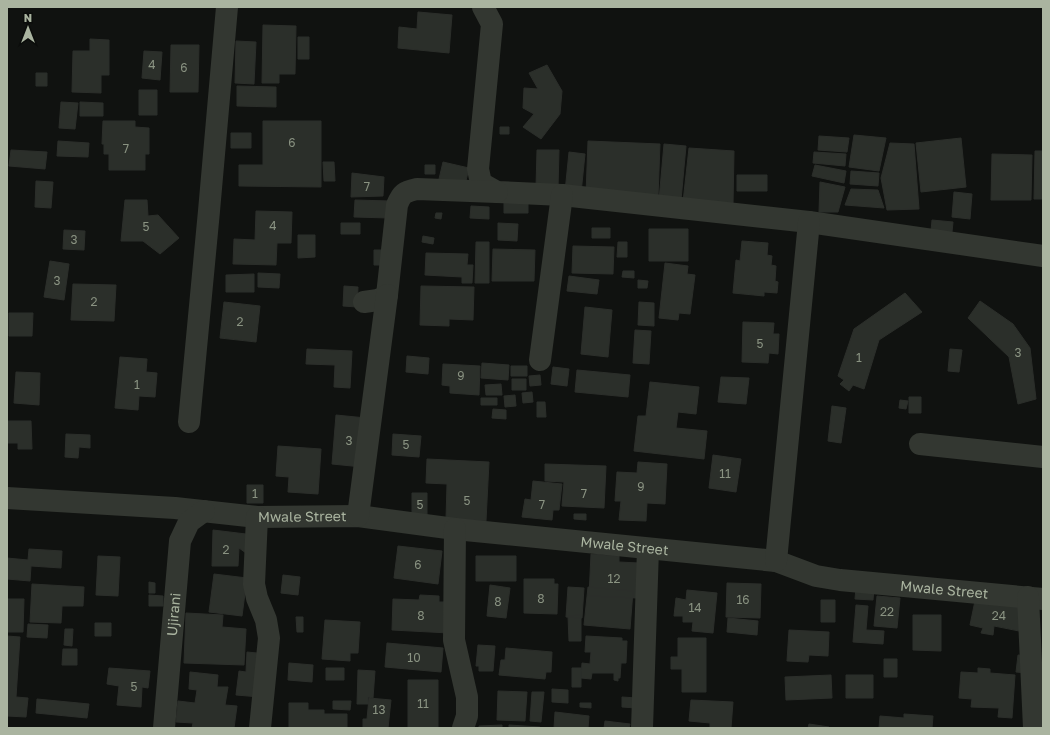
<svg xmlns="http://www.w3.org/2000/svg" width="1050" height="735" font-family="'Golos Text',sans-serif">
	<rect width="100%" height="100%" fill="#101210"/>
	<path fill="#2b2f2a" stroke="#2b2e2a" d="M418 12 452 15 449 53 398 48 399 27 417 29Z
		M263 25 296 26 295 74H279V83H262Z
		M298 37H309V59H298Z
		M90 39 109 40V75H101V93L72 92 73 51H90Z
		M236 41 256 42 254 84 235 83Z
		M171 45H199L198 92H170Z
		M144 51 162 52 160 80 142 78Z
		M547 65 562 91 560 114 541 139 523 127 534 114 523 108 524 88 538 89 529 73Z
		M36 73H47V86H36Z
		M237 86 276 87V107L237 106Z
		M139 90H157V115H139Z
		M61 102 78 103 75 129 59 128Z
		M80 102 103 103V116H80Z
		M103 121H135V127L149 128V154H145V170H109V154H104V144H102Z
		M263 121H321V187L239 186V165H263Z
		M500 127H509V134H500Z
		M231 133H251V148H231Z
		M854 135 886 138 879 171 849 167Z
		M819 136 849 138 847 152 818 150Z
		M961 138 966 187 921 192 916 143Z
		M58 141 89 143 88 157 57 156Z
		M588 141 660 144 658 197 586 194Z
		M890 143 914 144 919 209 887 210 881 178Z
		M664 144 686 146 681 200H659Z
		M689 148 734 151 733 205 683 202Z
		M11 150 47 152 45 169 9 166Z
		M537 150H559L558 188 536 187Z
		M1035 151H1043V199H1034Z
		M569 152 585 154 581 193 565 192Z
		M814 152 846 154 845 166 813 163Z
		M992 154 1032 155 1031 200H991Z
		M323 162H334L335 181H324Z
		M443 162 469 168 465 185 439 179Z
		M425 165H435V174H425Z
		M815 165 846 171 844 183 812 176Z
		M851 171 879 173 878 186 850 184Z
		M352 173 384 177 383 196 351 197Z
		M737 175H767V191H737Z
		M36 181 53 182 51 208 35 207Z
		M820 182 845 187 838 212H819Z
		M851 189 878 190 884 208 845 205Z
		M954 192 972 194 970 219 952 217Z
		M504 197H528V213H504Z
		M125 200H147L148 216 158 215 179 238 160 254 143 241H121Z
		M355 200 390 201 389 218 354 217Z
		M471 206 489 207V219L470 218Z
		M256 211 292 212 291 243H277L276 265 233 264 234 239 255 240Z
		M436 213H442L441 219 435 218Z
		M932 220 953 222 952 232 931 231Z
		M341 223H360V234H341Z
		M498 223 518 224 517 241 498 240Z
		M592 228H610V238H592Z
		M649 229H688V261H649Z
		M64 230 85 231 84 250 63 249Z
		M298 235H315V257L298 258Z
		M423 236 434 238 433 244 422 242Z
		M742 241 768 243 767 255 772 256 771 265 776 266 775 281 778 282 777 293 764 292V296L733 293 736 260 740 261Z
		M476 242H489V283H475Z
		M618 242H627V257H617Z
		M573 246 614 247 613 274 572 273Z
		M493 249 535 250 534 281H492Z
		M374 250H390V265H374Z
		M426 253 468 254 467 265H473L472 283H462V277L425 275Z
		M50 261 69 264 64 300 44 297Z
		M665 263 688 266 687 274 695 275 690 314 679 313 678 320 659 318Z
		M623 271H634V278L622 277Z
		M258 273 280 274 279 288 258 287Z
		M254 274V292H226V275Z
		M569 276 599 280 597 294 567 291Z
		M638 280 648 281 647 288H638Z
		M73 284 116 285 114 321 71 320Z
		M344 286 358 287 357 307 343 306Z
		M421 286 474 287 473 320 449 319V326L420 325Z
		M905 293 922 312 879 340 864 389 853 385 849 391 840 384 844 380 838 376 854 329Z
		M980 301 1013 324 1030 348 1036 399 1018 404 1009 357 968 318Z
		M224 302 260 306 256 342 220 338Z
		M639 302 654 303V326L638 325Z
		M585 307 612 310 608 357 581 354Z
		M9 313H33L32 336H9Z
		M743 322 774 323 773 334H779L778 354 769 353 768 363 742 362Z
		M635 330 651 331 649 364 633 363Z
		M307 349 352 351 350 388 334 387 335 365 306 364Z
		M950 349 962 350 959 372 948 371Z
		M407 356 429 358 428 374 406 372Z
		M120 357 147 359 146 372 157 373 155 397 139 396 138 410 115 408Z
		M482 363 509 365 508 380 481 378Z
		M443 364 480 366 479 395 450 393V386L442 385Z
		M511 366H527V376H511Z
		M553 367 569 369 567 386 551 384Z
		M577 370 630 375 628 397 575 392Z
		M16 372 40 373 39 405 14 403Z
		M540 375 541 385 530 386 529 376Z
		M721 377 749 378 746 404 718 402Z
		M512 379H526V390H512Z
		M650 382 699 387 696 414 678 412 676 428 707 431 704 459 634 451 638 416H646Z
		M501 384 502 395H486L485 385Z
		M532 392 533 402 523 403 522 393Z
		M515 395 516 406 505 407 504 396Z
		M909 397H921V413H909Z
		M481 398H497V405H481Z
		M900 400 908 401 906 409 899 408Z
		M537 402H545L546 417H537Z
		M832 406 846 408 841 443 828 441Z
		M493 409 506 410V419L492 418Z
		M336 415 366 418 362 467 332 464Z
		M7 421H31L32 449H18V443H7Z
		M66 434 90 435V448L79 447 78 458 65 457Z
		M393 434 421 436 419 457 392 455Z
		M278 446 321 449 318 494 288 492 289 477 276 476Z
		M713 455 741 459 736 492 709 488Z
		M427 459 489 462 486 521 446 519 447 484 426 483Z
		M638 462 667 464 665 504 647 503 646 521 619 520 621 501H615L617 472 637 473Z
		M545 464 606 466 604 508 562 506 564 482 545 481Z
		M533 481 562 484 559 510H553L552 520 522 517 525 499 531 500Z
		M247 485H263V503H247Z
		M412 493H427V517H412Z
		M574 514H586V520L574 519Z
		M213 530 246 534V553L239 548 238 566H212Z
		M398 546 442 551 438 584 394 578Z
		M29 549 62 551 61 568 31 566 30 581 7 579V558L28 560Z
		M591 554 619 556V562L639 563 637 598 589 596Z
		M98 556 120 557 118 596 96 595Z
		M476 556H516V581H476Z
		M214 574 247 578 242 616 209 612Z
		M283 575 300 577 298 595 281 593Z
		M524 579H554V584H558L557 614 524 613Z
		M149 582 155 583V593H149Z
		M727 583 761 584 760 618 726 617Z
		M32 584 84 587 83 606H62L61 623 30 622Z
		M490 585 510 588 506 618 487 616Z
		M568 587 584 588 582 618 566 617Z
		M588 587 633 591 630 629 584 625Z
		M856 588 874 589 873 600 855 599Z
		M687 590 717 593 713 633 692 631 693 622H683V616H674L676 598 686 600Z
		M149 595 163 596V606H149Z
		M420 595 439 596V602H450L449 633 392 630 393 599 419 600Z
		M877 596 900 598 897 628 874 626Z
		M976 596 1029 607 1024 632 994 626 993 635 981 633 983 628 970 625Z
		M8 599H24L23 632H7Z
		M821 600H835V622H821Z
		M856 605 868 606 866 630 884 631 883 644 853 642Z
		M186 613 223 615 222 627 246 629 244 665 184 663Z
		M581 615V641H569L568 616Z
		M913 615H941V651L913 650Z
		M296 617H303V632H297Z
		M728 618 758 621 757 635 727 632Z
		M325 620 360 622 358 653H350V661L322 659Z
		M95 623H111V636H95Z
		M28 624 48 625 47 638 27 637Z
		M65 629H73L72 646 64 645Z
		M789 630 829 632 828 656 809 655 808 662 787 661Z
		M7 636 20 637 16 697 28 698 26 717 7 716Z
		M586 636 622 638V641H627L626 663H621L620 678H618V681L614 680V673H592L591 679 581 678 582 663 590 664 591 652H585Z
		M678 638H706V692H682V669H671V657H678Z
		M387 643 443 648 441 672 385 667Z
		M478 645 495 646 493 671H479V666H476Z
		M506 648 552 652 551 672H546L545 679 499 675 501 660H505Z
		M63 649H77V665H62Z
		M247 652 267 654 260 697 236 695 239 671 246 672Z
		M1018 655 1029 656 1027 673 1016 672Z
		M884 659H897V677H884Z
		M289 663 313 665 312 682 288 680Z
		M109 668 150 671 148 688 142 687 141 707 117 705 119 686 107 684Z
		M326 668H344V680H326Z
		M572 668H581V687H572Z
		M978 668 990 669V673L1015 675 1012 718 998 717 999 708 971 707 972 699 959 698 961 672 978 673Z
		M358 670 375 671 373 698 368 697V704H357Z
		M190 672 218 675 217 687H228L225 705 237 706 234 728H192L193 723 176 722 178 701 195 703 197 690 189 689Z
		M831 675 832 698 786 700 785 677Z
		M846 675H873V698H846Z
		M408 680H438V728H408Z
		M552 689 568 690V703L552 702Z
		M498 691 527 692 525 721 497 720Z
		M532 692H544L541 722 530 721Z
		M622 697 637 698 636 708 622 707Z
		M369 698 391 700 388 728H363V719H367Z
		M37 699 89 704 87 718 36 713Z
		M691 700 733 702 731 728H710V723L689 721Z
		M333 701H351L350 710 333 709Z
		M289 703H308V710H324V714H347V728L289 727Z
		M580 703H591V708L580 707Z
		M555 712 589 716 588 728H554Z
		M904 714 933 716 932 728H879L880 716 904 718Z
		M605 721 630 724 629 728H604Z
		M809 724 829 727V728H808Z
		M502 725V728H479V726Z
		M509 725 540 727V728H509Z"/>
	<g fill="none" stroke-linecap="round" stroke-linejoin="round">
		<g stroke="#333731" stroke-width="22">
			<path d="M483 7 492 24 478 169 481 183 497 192 562 195 809 222 1043 256"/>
			<path d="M364 302 378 300 387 295 397 205C402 193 404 192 417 189L497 192"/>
			<path d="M540 360 562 195"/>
			<path d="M189 422 209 211 227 7"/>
			<path d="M920 444 1043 457"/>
			<path id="s1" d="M7 498 175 508 257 517 358 516 455 529 776 561 816 576 840 580 1043 599"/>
			<path d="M358 516 387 295"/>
			<path d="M257 517 254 584 257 598 266 620 269 638 260 728"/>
			<path d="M455 529 454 640 467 697V716L463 728"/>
			<path d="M776 561 809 222"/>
			<path d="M1028 597 1034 728"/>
			<path id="s2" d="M164 728 180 541 189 522 204 511"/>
			<path d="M642 728 648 549"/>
		</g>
	</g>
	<g text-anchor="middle" stroke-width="3" stroke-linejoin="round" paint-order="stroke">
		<g font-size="12" fill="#8a9382">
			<text x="152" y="69">4</text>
			<text x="184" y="72">6</text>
			<text x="292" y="147">6</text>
			<text x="126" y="153">7</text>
			<text x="367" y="191">7</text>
			<text x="273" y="230">4</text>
			<text x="146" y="231">5</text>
			<text x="74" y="244">3</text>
			<text x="57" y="285">3</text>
			<text x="94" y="306">2</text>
			<text x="240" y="326">2</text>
			<text x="760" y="348">5</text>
			<text x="1018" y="357">3</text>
			<text x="859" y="362">1</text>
			<text x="461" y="380">9</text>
			<text x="137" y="389">1</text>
			<text x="349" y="445">3</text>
			<text x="406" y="449">5</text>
			<text x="725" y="478">11</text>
			<text x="641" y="491">9</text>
			<text x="255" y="498">1</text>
			<text x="584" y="498">7</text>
			<text x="467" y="505">5</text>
			<text x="420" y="509">5</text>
			<text x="542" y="509">7</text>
			<text x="226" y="554">2</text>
			<text x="418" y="569">6</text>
			<text x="614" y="583">12</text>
			<text x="541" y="603">8</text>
			<text x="743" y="604">16</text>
			<text x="498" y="606">8</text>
			<text x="695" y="612">14</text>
			<text x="887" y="616">22</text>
			<text x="421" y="620">8</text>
			<text x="999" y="620">24</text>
			<text x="414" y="662">10</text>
			<text x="134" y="691">5</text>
			<text x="423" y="708">11</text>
			<text x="379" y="714">13</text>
		</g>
		<g font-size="14" fill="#aab4a0" stroke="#0b0d0b">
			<text dy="5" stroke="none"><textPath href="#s1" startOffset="296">Mwale Street</textPath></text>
			<text dy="5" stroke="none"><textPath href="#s1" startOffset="620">Mwale Street</textPath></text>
			<text dy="5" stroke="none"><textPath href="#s1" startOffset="944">Mwale Street</textPath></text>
			<text dy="5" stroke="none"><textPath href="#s2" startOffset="114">Ujirani</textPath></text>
		</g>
	</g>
	<rect width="1050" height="735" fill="none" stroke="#aab4a0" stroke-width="16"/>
	<g transform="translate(28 28)" stroke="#0b0d0b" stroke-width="3" paint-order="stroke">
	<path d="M0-3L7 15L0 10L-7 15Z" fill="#aab4a0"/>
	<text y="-6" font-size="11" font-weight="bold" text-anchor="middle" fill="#aab4a0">N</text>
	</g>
</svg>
